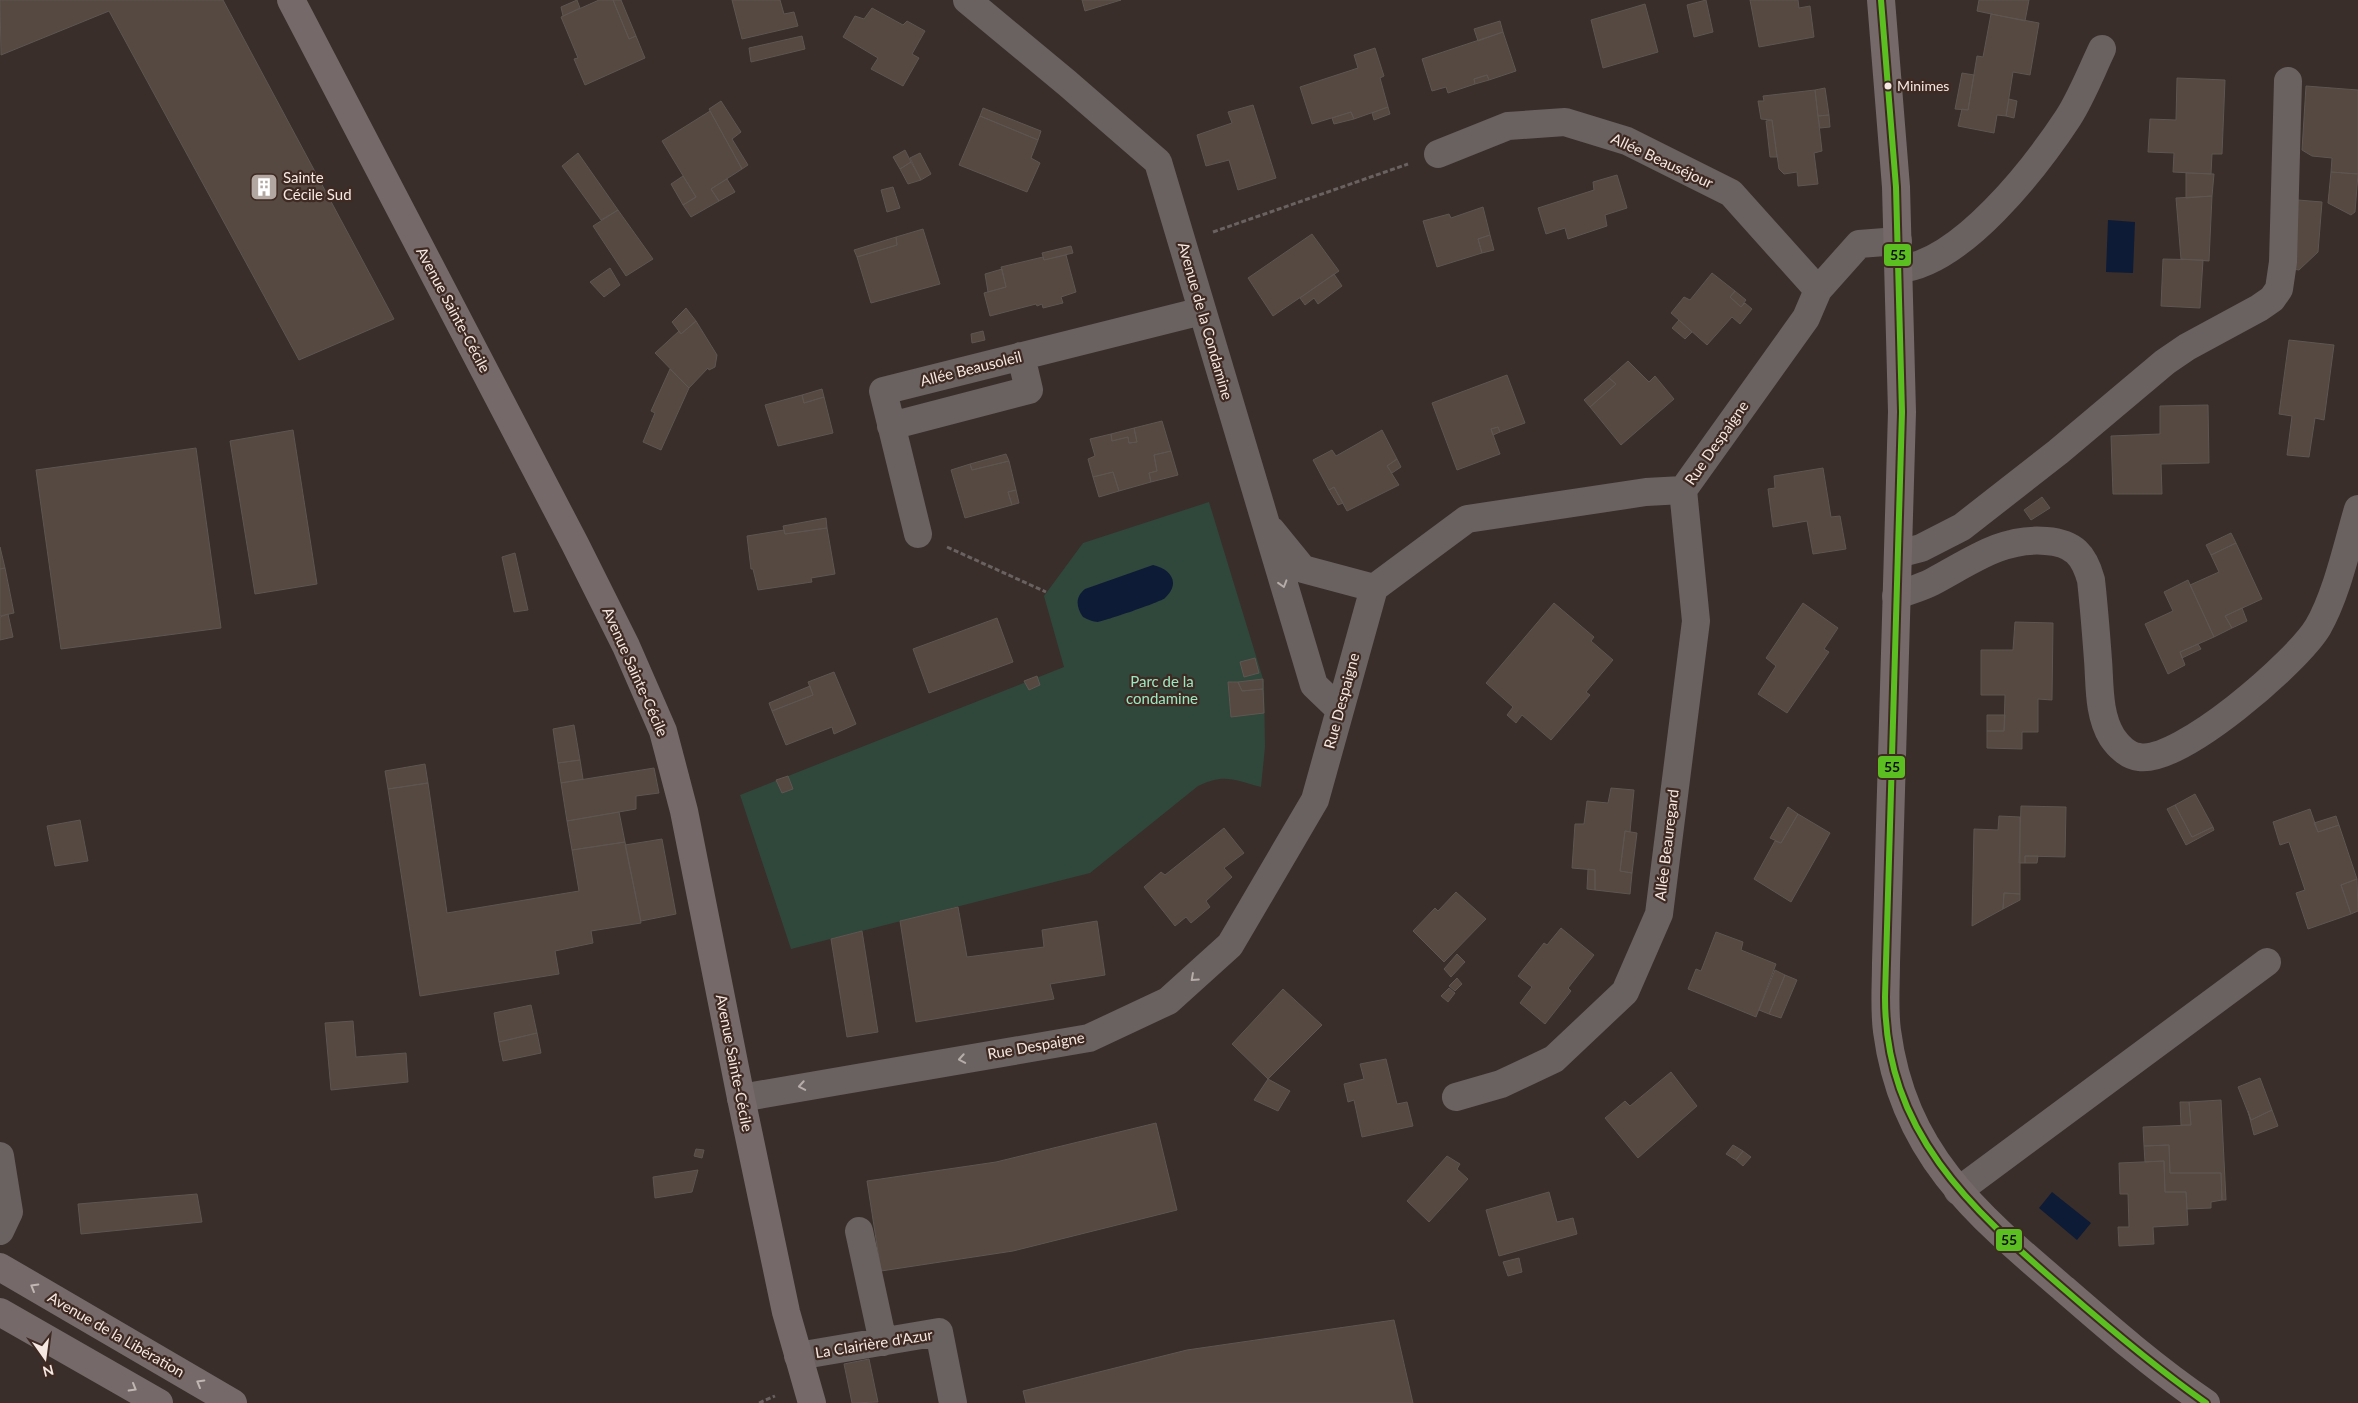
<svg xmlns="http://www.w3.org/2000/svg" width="2358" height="1403" font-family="Lato,sans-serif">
	<rect width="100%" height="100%" fill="#392e29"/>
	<path fill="#30473b" d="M1209 502 1264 682 1265 747 1261 787C1234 780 1224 773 1198 786L1090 873 791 949 740 795 1064 667 1044 596 1083 543Z"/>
	<path fill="#0d1b37" d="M2108 220 2135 222 2133 273 2106 272Z
		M1153 565C1171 569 1181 583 1165 598 1161 602 1104 621 1098 622 1093 622 1087 619 1083 617 1076 607 1075 597 1085 589Z
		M2052 1192 2091 1223 2077 1240 2039 1208Z"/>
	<path fill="#554941" stroke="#5f5651" d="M0 0H223L394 319 299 360 109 11 1 55Z
		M577 0 580 8 563 16 561 7Z
		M599 0H613L629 39 636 36 645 58 585 85 574 59 578 58 561 17Z
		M613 0H621L636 36 629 39Z
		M732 0H780L784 14 794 12 798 26 742 39Z
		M1082 0H1121L1085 11Z
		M1706 0 1713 32 1694 37 1687 5Z
		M1750 0H1798L1799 8 1810 6 1814 37 1759 47Z
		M1979 0H2029L2025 21 1977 11Z
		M1645 4 1658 52 1603 68 1591 20Z
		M872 8 903 25 907 21 925 31 912 54 919 58 903 86 871 69 878 58 843 37 855 16 864 19Z
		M1991 14 2039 23 2030 75 2013 72 2006 116 1997 115 1994 133 1958 126 1962 109 1968 110 1977 56 1983 57Z
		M1500 21 1503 32 1478 41 1474 29Z
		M1503 32 1516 71 1489 80 1487 75 1474 79 1475 84 1448 93 1446 87 1432 91 1422 59Z
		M802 36 805 49 751 62 749 48Z
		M1375 48 1384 76 1380 78 1388 107 1354 119 1351 112 1312 124 1300 87 1358 68 1354 55Z
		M1962 73 1974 75 1968 110 1955 109Z
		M1487 75 1489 80 1475 84 1474 79Z
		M2177 78 2225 80 2222 154H2212L2211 174 2173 172 2174 153 2148 152 2150 119 2176 120Z
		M2306 86 2358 90V174L2331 172 2332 158 2312 156 2302 150Z
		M1825 88 1829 115 1818 116 1815 90Z
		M1815 90 1822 151 1814 153 1818 184 1798 186 1797 172 1784 174 1779 169 1772 120 1761 119 1758 101H1764L1763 96Z
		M2009 99 2017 101 2014 118 2006 116Z
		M721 101 741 132 732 139 748 165 742 169 709 109Z
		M1253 105 1276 178 1238 190 1229 160 1206 166 1197 135 1232 123 1228 112Z
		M1388 107 1390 114 1374 120 1372 113Z
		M983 108 1041 131 1038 140 980 116Z
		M710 111 742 169 711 189 719 201 691 217 683 205 696 197 662 141Z
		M1351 112 1354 119 1334 124 1332 118Z
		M1829 115 1830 127 1820 128 1818 116Z
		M980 116 1038 140 1031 158 1040 163 1027 192 959 165Z
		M1772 120 1777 157H1770L1766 121Z
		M905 150 911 162 900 169 893 157Z
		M578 153 618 210 601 220 562 166Z
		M920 153 931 174 921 180 910 158Z
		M911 162 921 180 908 184 900 169Z
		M2331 172 2358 174 2355 212 2351 215 2328 203Z
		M2186 173 2214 174 2212 196 2186 198Z
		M1617 175 1627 208 1605 215 1607 226 1568 239 1565 228 1546 234 1538 208 1594 190 1593 182Z
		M683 176 696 197 683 205 671 184Z
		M727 179 735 192 719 201 711 189Z
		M893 187 900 208 887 212 881 190Z
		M2212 196 2209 261 2181 259 2176 198Z
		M2298 200 2322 202 2318 252 2299 270 2293 269Z
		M1483 207 1490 235 1478 239 1482 253 1437 267 1423 221 1449 214 1451 218Z
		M618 210 653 259 626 276 593 226Z
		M923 229 940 284 871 303 857 257 897 245 896 237Z
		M1312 234 1339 271 1273 316 1248 278Z
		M1490 235 1494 250 1482 253 1478 239Z
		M896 237 897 245 857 257 854 250Z
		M1071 246 1073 253 1044 260 1042 253Z
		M1066 255 1076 292 1061 297 1063 303 1043 308 1042 304 1037 306 1036 304 990 316 984 293 1006 287 1001 267 1043 257 1044 260Z
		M2163 259 2203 260 2200 308 2161 306Z
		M610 268 620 285 604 297 590 282Z
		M1002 269 1006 287 988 292 985 274Z
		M1712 273 1735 291 1730 297 1741 307 1745 303 1752 309 1740 324 1732 317 1707 345 1671 313 1684 297 1690 300Z
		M1334 274 1342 286 1318 304 1314 298 1305 305 1300 298Z
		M1735 291 1746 300 1741 307 1730 297Z
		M686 308 696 321 681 334 672 322Z
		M1679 320 1692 332 1685 339 1672 328Z
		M696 321 717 355 715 367 709 370 708 368 689 388 655 353 679 331 681 334Z
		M983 331 985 340 972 343 971 334Z
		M2289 340 2334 345 2324 420 2315 418 2309 457 2287 455 2292 416 2279 414Z
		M1628 361 1649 382 1655 376 1674 399 1621 445 1590 407 1616 384 1609 378Z
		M670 369 689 388 661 450 643 442 655 413 651 411Z
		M1507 375 1525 423 1500 432 1498 427 1491 429 1500 454 1457 470 1432 403Z
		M1609 378 1616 384 1590 407 1584 400Z
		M822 389 824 397 804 403 802 395Z
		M802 395 804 403 824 397 833 433 778 446 765 405Z
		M2208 405 2209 463 2161 464 2162 494H2113L2111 436 2160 434V406Z
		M1162 421 1171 451 1154 455 1157 471 1149 473 1151 482 1119 491 1113 472 1093 477 1088 459 1095 456 1090 439 1111 434 1112 441 1128 437 1129 443 1137 442 1134 428Z
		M1498 427 1500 432 1493 435 1491 429Z
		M1134 428 1137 442 1129 443 1128 437 1112 441 1111 434Z
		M293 430 317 584 255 594 230 441Z
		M1382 430 1397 459 1387 466 1399 485 1347 511 1334 487 1329 490 1313 460 1332 450 1336 456Z
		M196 448 221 628 61 649 36 470Z
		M1171 451 1178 475 1151 482 1149 473 1157 471 1154 455Z
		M1006 454 1009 461 972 470 970 464Z
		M1397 459 1401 467 1392 473 1387 466Z
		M1009 461 1016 490 1008 492 1012 505 965 518 951 470 970 464 972 470Z
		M1823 468 1831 517 1840 516 1846 549 1813 554 1807 521 1773 527 1768 489 1775 488 1774 476Z
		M1113 472 1119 491 1099 497 1093 477Z
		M1334 487 1343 503 1338 505 1329 490Z
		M1016 490 1019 503 1012 505 1008 492Z
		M2042 497 2050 508 2031 520 2024 510Z
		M826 518 827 528 785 534 783 526Z
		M827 528 835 574 811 578 812 582 758 590 753 569H751L747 536 784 530 785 534Z
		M2231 533 2236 543 2211 555 2206 545Z
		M2236 543 2262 599 2225 616 2232 628 2214 637 2190 585 2219 572 2211 555Z
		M0 547 5 568 0 569Z
		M515 553 528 610 514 612 502 557Z
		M5 568 14 613 0 616V569Z
		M2188 580 2214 637 2180 652 2185 665 2168 674 2145 624 2173 611 2164 592Z
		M1554 603 1594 637 1591 641 1613 660 1586 692 1590 695 1551 740 1522 715 1516 723 1507 715 1513 707 1486 683Z
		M1803 603 1838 628 1824 649 1829 652 1787 713 1758 694 1776 666 1766 658Z
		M2242 608 2247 621 2232 628 2225 616Z
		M8 614 13 637 0 640V617Z
		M997 618 1013 662 929 693 913 649Z
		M2015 622 2053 623 2052 700 2038 699V732H2022V749L1987 748V731H2004L2005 695H1981V650H2013Z
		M2198 644 2201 649 2182 658 2180 652Z
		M1255 658 1259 673 1244 677 1240 662Z
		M834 672 856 724 834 734 832 727 786 745 772 711 813 695 808 682Z
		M1037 676 1040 685 1029 690 1024 681Z
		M1263 679V689L1242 691 1238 682Z
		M1228 682H1238L1242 691 1263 689 1264 713 1231 717Z
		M810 686 813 695 772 711 769 703Z
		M1987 715H2005L2004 731H1987Z
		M574 725 580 760 558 763 553 729Z
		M580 760 583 779 561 783 558 763Z
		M425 764 428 783 388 789 385 771Z
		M654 768 659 793 636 796V809L567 821 561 783Z
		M788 776 793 789 782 793 776 780Z
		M428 783 447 913 579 891 572 850 625 842 641 923 591 931 593 943 555 951 559 974 420 996 388 789Z
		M1611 788 1634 790 1630 832 1625 831 1620 871 1632 873 1630 894 1595 890V870L1572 868 1575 824H1584L1587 801 1608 803Z
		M2195 794 2213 827 2192 837 2175 805Z
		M2175 805 2192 837 2213 827 2214 830 2186 845 2167 809Z
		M2021 806 2066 807 2065 857 2025 856V863H2019Z
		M1788 807 1798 814 1781 843 1770 838Z
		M2310 809 2318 832 2339 825 2357 879 2341 885 2351 914 2308 929 2296 893 2305 890 2289 842 2280 845 2273 822Z
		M619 812 625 842 572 850 567 821Z
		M1798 814 1830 833 1791 902 1754 879 1775 841 1781 843Z
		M1999 816 2020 817V894L2004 893 2003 909 1972 926 1974 829 1998 830Z
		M2336 816 2339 825 2318 832 2314 823Z
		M80 820 88 861 55 866 47 826Z
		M1224 828 1244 853 1224 868 1232 877 1206 901 1210 907 1191 923 1186 917 1175 926 1144 887 1161 872 1165 875Z
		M1625 831 1637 833 1632 873 1620 871Z
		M662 839 676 914 641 921 625 845Z
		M2025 856H2038L2037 863H2025Z
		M1588 869 1595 870V890L1587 889Z
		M2357 879 2358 911 2351 914 2341 885Z
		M1456 892 1486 919 1444 962 1413 931 1435 908 1438 911Z
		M2004 893 2020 894V900L2003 909Z
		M958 907 967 957 1044 947 1042 930 1097 921 1105 975 1050 984 1054 999 916 1022 900 921Z
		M1561 928 1594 955 1568 988 1571 991 1545 1024 1520 1003 1532 987 1518 976 1544 943 1547 945Z
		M862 931 878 1032 847 1037 831 939Z
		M1716 932 1743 942 1741 950 1776 964 1756 1017 1688 989 1696 969 1701 971Z
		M1457 954 1465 962 1451 977 1444 969Z
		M1775 970 1785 975 1769 1014 1759 1010Z
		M1785 975 1797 980 1781 1018 1769 1014Z
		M1457 978 1462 984 1455 991 1449 986Z
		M1449 988 1455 993 1448 1002 1441 996Z
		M1283 989 1322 1025 1268 1079 1290 1091 1278 1111 1254 1100 1268 1079 1232 1044Z
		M531 1005 537 1033 499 1042 494 1013Z
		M353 1021 356 1057 406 1053 408 1082 331 1090 325 1023Z
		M537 1033 541 1053 503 1061 499 1042Z
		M1386 1059 1397 1104 1407 1102 1413 1126 1362 1137 1354 1100 1348 1102 1344 1084 1364 1079 1360 1064Z
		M1671 1072 1697 1106 1638 1158 1605 1118 1625 1101 1630 1106Z
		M2260 1078 2272 1110 2251 1120 2238 1087Z
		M2221 1100 2226 1200H2222L2221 1173H2170L2169 1145 2144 1146 2143 1127 2191 1125 2189 1102Z
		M2180 1102H2189L2191 1125H2181Z
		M2272 1110 2278 1126 2254 1135 2248 1111 2251 1120Z
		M1156 1123 1177 1210 1013 1251 881 1271 867 1181 996 1162Z
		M1733 1145 1743 1151 1736 1160 1726 1154Z
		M2169 1145 2170 1173H2221L2222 1200 2211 1202V1208L2187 1209 2186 1192H2165L2164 1161 2145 1162 2144 1146Z
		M696 1149 704 1150 702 1158 694 1156Z
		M1743 1151 1751 1157 1743 1166 1736 1160Z
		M1447 1156 1460 1164 1457 1169 1468 1179 1429 1222 1407 1201Z
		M2164 1161 2165 1192H2186L2188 1225 2153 1227 2154 1244 2119 1246 2118 1227H2129L2128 1194H2120L2119 1163Z
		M698 1170 692 1192 655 1198 653 1177Z
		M1549 1192 1557 1222 1573 1218 1577 1234 1499 1256 1486 1210Z
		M197 1194 202 1222 81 1234 78 1204Z
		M1519 1258 1522 1272 1508 1276 1503 1262Z
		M1394 1320 1413 1403H1026L1023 1391 1187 1350Z
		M869 1359 878 1402 852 1403 844 1364Z"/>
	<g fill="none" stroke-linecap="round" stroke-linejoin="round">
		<path stroke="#696260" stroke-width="3" stroke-dasharray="5 2.5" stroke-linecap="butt" d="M1213 232 1408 164
			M947 547 1046 592
			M759 1403 775 1396"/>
		<path stroke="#6a6260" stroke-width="28" d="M967 0 1067 83 1158 162 1314 685 1340 710
			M1438 154 1508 126 1565 122 1627 141 1731 193 1818 290
			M1899 269C1961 264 2035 168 2068 118 2082 96 2091 72 2102 49
			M891 426 1029 390 1021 356
			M1272 531 1303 569 1374 588
			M918 534 883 391 1202 311
			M1898 554 1921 548 1962 527 2058 452 2165 362 2187 347 2259 308 2272 299 2279 289 2283 262 2288 81
			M1896 596C1908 591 1920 588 1932 582 1970 562 2002 537 2046 541 2074 543 2084 555 2091 580 2094 607 2096 633 2098 660 2100 685 2098 714 2112 737 2118 746 2128 756 2139 757 2180 764 2297 662 2318 627 2337 594 2347 546 2358 509
			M1456 1097 1501 1084 1554 1059 1625 992 1659 914 1696 621 1683 490
			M741 1098 1089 1038 1168 1001 1230 945 1315 800 1374 588 1467 519 1646 492 1683 490 1806 318 1818 290 1859 244 1898 241
			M0 1156 9 1212 0 1231
			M1958 1191 2267 962
			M859 1231 883 1342
			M798 1356 939 1332 953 1403"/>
		<path stroke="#756a69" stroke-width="28" d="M291 0 575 544 626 646 663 731 684 811 741 1098 786 1312 812 1403
			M1881 0 1896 187 1902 412 1886 963C1886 985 1884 1009 1887 1031 1903 1153 1976 1214 2064 1289 2110 1329 2156 1369 2206 1403
			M0 1267 233 1403
			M0 1312 159 1403"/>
		<defs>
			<path id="bus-1" d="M1881 0 1896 187 1902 412 1885 997C1885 1132 1970 1208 2064 1289 2110 1329 2156 1368 2206 1403"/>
		</defs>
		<use href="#bus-1" stroke="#3f2a23" stroke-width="10"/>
		<use href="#bus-1" stroke="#5bbf21" stroke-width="6"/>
	</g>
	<defs><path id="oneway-chevron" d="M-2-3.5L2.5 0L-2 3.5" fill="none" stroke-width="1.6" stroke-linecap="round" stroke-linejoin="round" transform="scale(1.25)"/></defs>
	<g stroke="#b6aca8">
		<use href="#oneway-chevron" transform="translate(1283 584) rotate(73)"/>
		<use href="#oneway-chevron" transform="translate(1194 978) rotate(138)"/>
		<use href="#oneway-chevron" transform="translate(962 1059) rotate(170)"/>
		<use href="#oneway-chevron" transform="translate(802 1086) rotate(170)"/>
	</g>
	<g stroke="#c2b6b2">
		<use href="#oneway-chevron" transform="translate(34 1287) rotate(-150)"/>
		<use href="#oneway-chevron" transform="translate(200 1383) rotate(-150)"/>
		<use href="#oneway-chevron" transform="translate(133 1388) rotate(30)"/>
	</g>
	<defs>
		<symbol id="building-square" viewBox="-11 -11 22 22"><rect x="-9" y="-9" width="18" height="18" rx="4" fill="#b3a7a1" stroke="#3f2a23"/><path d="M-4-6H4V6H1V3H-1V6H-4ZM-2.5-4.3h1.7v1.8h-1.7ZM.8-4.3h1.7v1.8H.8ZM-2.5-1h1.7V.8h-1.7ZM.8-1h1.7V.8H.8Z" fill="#fff"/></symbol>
	</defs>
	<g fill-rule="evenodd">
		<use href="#building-square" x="248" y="171" width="32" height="32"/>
	</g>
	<circle fill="#f5e8e2" stroke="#3f2a23" stroke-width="2" cx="1888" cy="86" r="4.5"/>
	<g text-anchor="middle" stroke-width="4.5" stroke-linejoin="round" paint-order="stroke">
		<g font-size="14" fill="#f5e8e2" stroke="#3f2a23" text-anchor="start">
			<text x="1897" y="91">Minimes</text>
		</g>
		<g font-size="15" fill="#f5e8e2" stroke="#3f2a23">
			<text transform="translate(1662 161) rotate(25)" y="5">Allée Beauséjour</text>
			<text transform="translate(453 310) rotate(62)" y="5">Avenue Sainte-Cécile</text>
			<text transform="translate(1205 321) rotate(74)" y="5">Avenue de la Condamine</text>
			<text transform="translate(971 369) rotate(-14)" y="5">Allée Beausoleil</text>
			<text transform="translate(1717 443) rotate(-55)" y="5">Rue Despaigne</text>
			<text transform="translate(635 672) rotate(66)" y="5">Avenue Sainte-Cécile</text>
			<text transform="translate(1342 701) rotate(-75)" y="5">Rue Despaigne</text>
			<text transform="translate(1667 845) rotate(-83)" y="5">Allée Beauregard</text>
			<text transform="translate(1036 1046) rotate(-10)" y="5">Rue Despaigne</text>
			<text transform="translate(734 1063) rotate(79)" y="5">Avenue Sainte-Cécile</text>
			<text transform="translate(116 1335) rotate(30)" y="5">Avenue de la Libération</text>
			<text transform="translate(874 1344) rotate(-9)" y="5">La Clairière d'Azur</text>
		</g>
		<g font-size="15" fill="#f5e8e2" stroke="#3f2a23" text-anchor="start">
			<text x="283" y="183">Sainte<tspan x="283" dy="17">Cécile Sud</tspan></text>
		</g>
		<g font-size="15" fill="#9ae8c2" stroke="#3f2a23">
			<text x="1162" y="687">Parc de la<tspan x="1162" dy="17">condamine</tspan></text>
		</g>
	</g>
	<g stroke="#3f2a23" stroke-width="2">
		<rect x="1883" y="243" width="29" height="24" rx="5" fill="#5bbf21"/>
		<rect x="1877" y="755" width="29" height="24" rx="5" fill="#5bbf21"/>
		<rect x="1995" y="1228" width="28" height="24" rx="5" fill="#5bbf21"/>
	</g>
	<g font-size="14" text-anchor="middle" font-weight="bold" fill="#111">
		<text x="1898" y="260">55</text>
		<text x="1892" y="772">55</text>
		<text x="2009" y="1245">55</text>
	</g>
	<g transform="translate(45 1358) rotate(166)" stroke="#3f2a23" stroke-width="4" paint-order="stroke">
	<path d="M0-4L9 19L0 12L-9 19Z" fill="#f5e8e2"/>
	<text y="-8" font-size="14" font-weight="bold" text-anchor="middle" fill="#f5e8e2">N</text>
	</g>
</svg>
